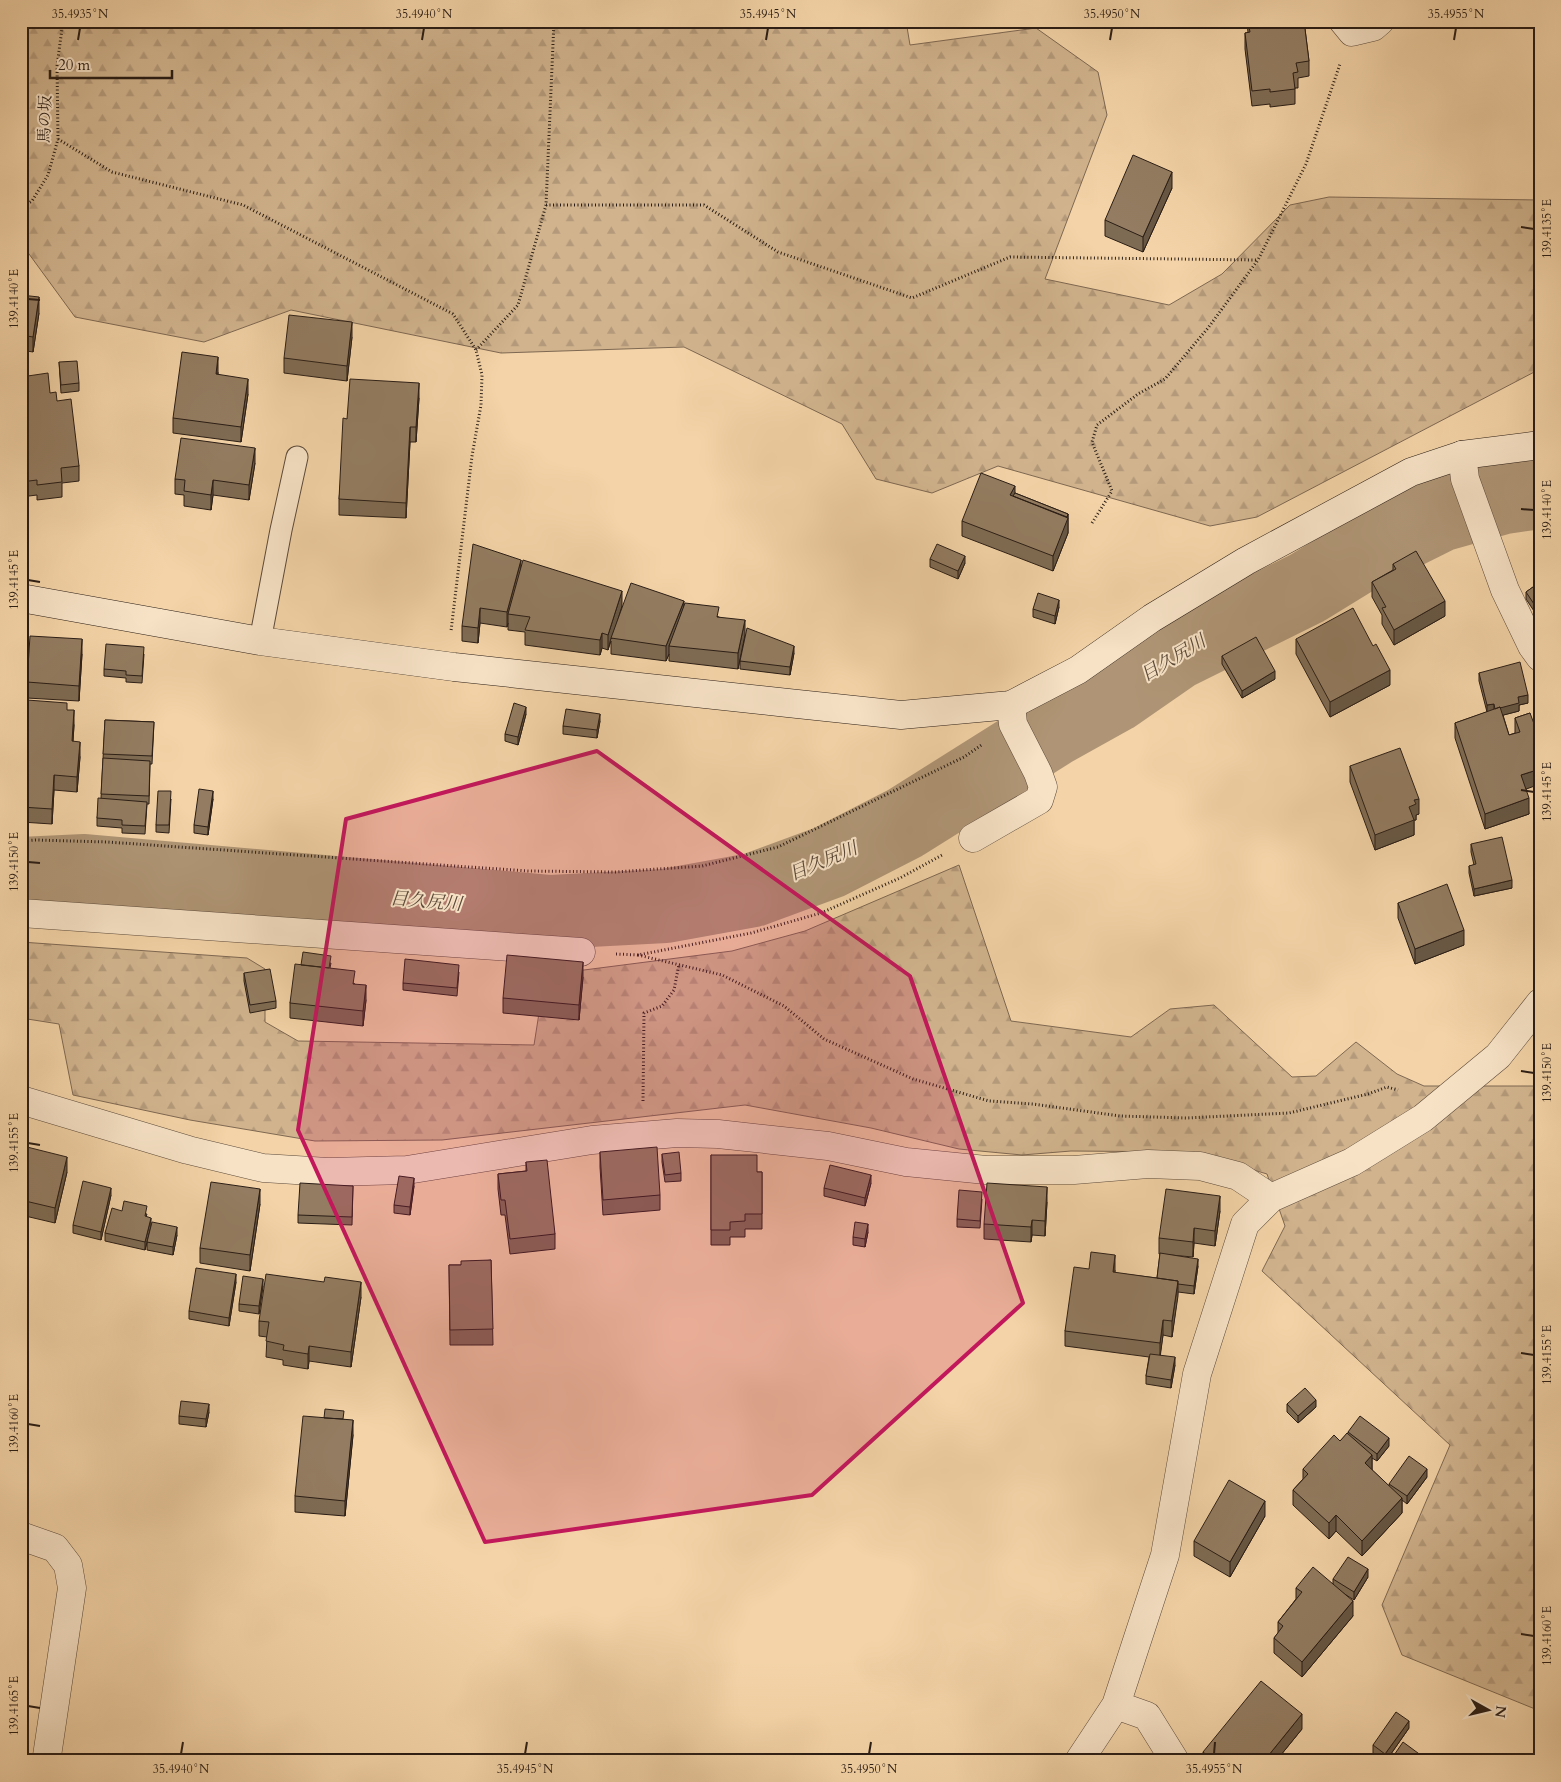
<svg xmlns="http://www.w3.org/2000/svg" width="1561" height="1782" font-family="Cardo,'Noto Serif JP',serif">
	<defs>
		<pattern id="forest-firs" width="22" height="20" patternUnits="userSpaceOnUse" patternTransform="scale(1.25)"><rect width="22" height="20" fill="#d1b48e"/><path d="M5 1l3.5 6h-7zM16 11l3.5 6h-7z" fill="#b49a7a"/></pattern>
	</defs>
	<rect width="100%" height="100%" fill="#f3d3a7"/>
	<filter id="stains"><feTurbulence type="fractalNoise" baseFrequency=".004" numOctaves="4"/><feColorMatrix values="0 0 0 0 .2 0 0 0 0 .09 0 0 0 0 .02 0 0 0 .5 -.17"/></filter>
	<radialGradient id="worn" r=".72"><stop offset=".6" stop-color="#630" stop-opacity="0"/><stop offset="1" stop-color="#630" stop-opacity=".3"/></radialGradient>
	<path fill="url(#forest-firs)" stroke="#7e6852" d="M21 21H906L910 45 1036 28 1098 72 1107 115 1045 279 1169 305 1222 274 1290 205 1329 197 1540 200V369L1257 517 1210 526 998 466 932 493 876 479 842 424 684 347 501 353 291 310 204 342 75 317 21 243Z
		M959 865 1011 1021 1131 1037 1170 1009 1214 1005 1292 1077 1316 1076 1356 1042 1397 1074 1424 1086H1540V1711L1402 1655 1382 1605 1450 1445 1262 1271 1285 1226 1267 1174 1194 1152 1071 1151 1022 1155 959 1149 871 1128 745 1105 442 1140 315 1141 190 1120 73 1095 59 1024 21 1018V942L247 958 265 969V1022L298 1041 534 1045 545 975 732 951 805 931Z"/>
	<g fill="none" stroke-linecap="round" stroke-linejoin="round">
		<path stroke="#af9575" stroke-width="74" d="M21 874 85 871 551 912 665 906 753 890 829 862 905 823 1053 730 1114 696 1176 653 1307 588 1364 553 1440 515 1504 497 1540 492"/>
		<defs>
			<path id="lane" d="M260 641 281 530 297 457"/>
			<path id="street" d="M1343 21 1352 32 1373 27 1380 21
				M1462 455 1465 479 1505 590 1532 646 1540 657
				M973 838 1039 800 1043 787 1038 773 1013 724 1011 705
				M21 913 581 952
				M21 1100 188 1150 263 1168 328 1172 407 1170 592 1140 677 1133 718 1134 828 1146 906 1162 986 1170H1074L1148 1164 1200 1166 1238 1176 1271 1198
				M21 1536 55 1548 68 1565 72 1588 47 1756 49 1761
				M1116 1705 1147 1716 1175 1761
				M1079 1761 1116 1705 1165 1555 1197 1374 1245 1224 1271 1198 1352 1162 1423 1118 1498 1056 1540 1003"/>
			<path id="secondary" d="M21 598 260 641 454 667 788 703 901 715 1011 705 1078 670 1152 618 1246 561 1411 472 1462 455 1540 445"/>
		</defs>
		<use href="#lane" stroke="#5c4a3a" stroke-width="23"/>
		<use href="#street" stroke="#5c4a3a" stroke-width="29"/>
		<use href="#secondary" stroke="#2a1d15" stroke-width="29"/>
		<path stroke="#2a1d15" stroke-width="3" stroke-dasharray="1 2.5" stroke-linecap="butt" d="M58 139 112 172 243 205 453 314 476 350 482 375 481 405 472 456 451 631
			M546 205H704L778 252 912 298 1010 257 1258 260
			M21 208 32 201 48 175 58 139 57 66 63 21
			M476 350 518 305 546 205 554 21
			M1092 523 1112 491 1092 442 1097 425 1138 394 1165 379 1208 328 1258 260 1306 164 1340 64
			M21 841 36 840 107 842 528 871 615 872 702 866 778 847 964 757 983 744
			M616 954 638 955 751 933 821 913 900 878 944 854
			M638 955 722 975 784 1006 824 1039 913 1079 989 1101 1033 1104 1120 1116 1186 1118 1289 1113 1368 1094 1387 1087 1398 1090
			M643 1101 644 1013 662 1006 674 990 679 964"/>
		<use href="#lane" stroke="#f7e2c6" stroke-width="21"/>
		<use href="#street" stroke="#f7e2c6" stroke-width="28"/>
		<use href="#secondary" stroke="#f7e2c6" stroke-width="28"/>
	</g>
	<path fill="#7e6b53" stroke="#2a1d15" d="M1070 21H1118L1071 28Z
		M1247 21H1304L1309 61V76L1298 78V88H1295V104L1270 107V104L1252 106 1245 49V33H1248Z
		M1172 188 1143 252 1105 236V220Z
		M21 295 39 313 33 352 21 350Z
		M352 337 347 381 284 373V358Z
		M59 362 79 383V391L61 393Z
		M218 372V374L248 394 241 442 173 433V418Z
		M21 377 50 393 57 401 79 466V481L62 483V497L37 500V495L21 497Z
		M419 398 416 442H410L406 518 339 515V499L347 419Z
		M255 463 249 500 213 495 211 510 184 506V495L175 494V479Z
		M1015 493 1068 514V533L1053 571 962 536V521Z
		M930 559 965 563 958 579 930 567Z
		M1393 564 1445 616 1394 645 1382 624V615L1372 597V582L1393 570Z
		M521 567 622 606 616 625 684 606 719 617 745 635 738 669 669 661V654L666 661 611 654V641L608 650 602 648 600 655 525 645V632L508 630V623L507 627 480 623 478 643 462 641V626Z
		M1540 582V620L1526 599V592Z
		M1059 607 1055 624 1033 617V609Z
		M1296 639 1390 685 1330 717 1296 654Z
		M794 653 790 675 740 669V661Z
		M82 654 79 701 27 698V682Z
		M144 654 142 683 126 682V678L104 676V669Z
		M1222 656 1275 679 1242 698 1222 664Z
		M1479 673 1528 703 1519 705V711L1503 715 1509 735 1515 733V718L1530 713 1526 789 1529 814 1485 829 1455 738V723L1487 712 1479 681Z
		M67 710 74 725 73 741 80 757 77 792 54 790 52 824 21 822V743H25Z
		M526 714 518 745 505 741V734Z
		M105 720 154 722 152 764H150L149 804H147L145 834 122 833V828L97 826V818L101 798Z
		M600 721 597 738 563 734V726Z
		M1350 766 1419 814 1416 815V820H1414V835L1375 850 1350 782Z
		M171 799 169 833 156 832V825Z
		M213 799 208 835 194 833V825Z
		M1471 844 1512 888 1474 896 1469 873V866L1474 865 1471 852Z
		M1398 903 1464 945 1415 964 1398 918Z
		M331 963 330 968 355 984 366 1000 363 1026 290 1018V1003L301 965Z
		M459 972 457 996 403 990V983Z
		M244 973 276 1001V1008L250 1013 244 981Z
		M583 977 579 1020 503 1013V998Z
		M600 1152 660 1195V1210L603 1215 600 1167Z
		M662 1154 681 1173V1181L665 1182 662 1162Z
		M711 1155 757 1172H762V1229H745V1237H730V1245H711Z
		M526 1162 555 1234V1249L510 1254 505 1215H501L498 1189V1174L526 1171Z
		M21 1171 67 1172 55 1223 21 1215Z
		M871 1183 865 1206 824 1196V1188Z
		M353 1186 352 1225 298 1223V1215Z
		M414 1186 410 1215 394 1213V1205Z
		M111 1195 101 1240 73 1233V1225Z
		M982 1199 980 1228 957 1227V1219Z
		M1047 1202 1045 1236 1032 1235 1031 1242 984 1239V1224Z
		M260 1204 250 1271 200 1263V1248Z
		M122 1211 147 1214 146 1217 151 1226 145 1250 105 1241V1233Z
		M1220 1211 1215 1246 1194 1243 1193 1257 1170 1255 1198 1266 1194 1294 1178 1292 1172 1337 1163 1335 1160 1355 1175 1365 1171 1388 1146 1384V1376L1149 1357 1065 1346V1331L1089 1269 1115 1270V1273L1157 1278 1160 1254H1159V1238Z
		M868 1232 865 1247 853 1245V1237Z
		M177 1235 173 1255 147 1250V1242Z
		M491 1260 493 1345H450L449 1265H461Z
		M236 1282 229 1326 189 1319V1311Z
		M263 1286 259 1314 239 1311V1304Z
		M361 1297 351 1367 309 1361 308 1369 283 1365V1360L266 1357 267 1337 259 1336V1321Z
		M1287 1404 1316 1407 1298 1423 1287 1412Z
		M209 1412 206 1427 179 1424V1416Z
		M344 1419 353 1435 345 1516 295 1512V1496Z
		M1348 1432 1389 1446 1377 1461 1372 1458V1470L1389 1486V1484L1427 1477 1407 1504 1402 1500V1513L1362 1556 1336 1531 1329 1539 1293 1505V1490L1303 1479V1469L1340 1441 1348 1433Z
		M1265 1516 1230 1577 1194 1556V1541Z
		M1368 1577 1354 1600 1343 1593 1353 1616 1302 1677 1274 1653V1638L1278 1633V1622L1296 1599V1588L1333 1585V1579Z
		M1409 1728 1386 1761H1383L1373 1753V1745Z
		M1302 1729 1276 1761H1203V1752Z"/>
	<path fill="#675744" stroke="#2a1d15" d="M1172 172V188L1143 252V237Z
		M39 297V313L33 352V337Z
		M352 322V337L347 381V366Z
		M218 357V372L216 389V374Z
		M248 379V394L241 442V427Z
		M419 383V398L416 442V427Z
		M410 427V442L406 518V503Z
		M255 448V463L249 500V485Z
		M213 480V495L211 510V495Z
		M1015 486V501L1010 495Z
		M1068 514V533L1053 571V556Z
		M965 556V563L958 579V571Z
		M521 560V575L508 614V623L507 627V612Z
		M622 591V606L612 639 611 638 608 650V635Z
		M1059 600V607L1055 624V616Z
		M684 601V616L669 646V654L666 661V646Z
		M1445 601V616L1394 645V630Z
		M480 608V623L478 643V628Z
		M745 620V635L738 669V653Z
		M602 633V648L600 655V640Z
		M82 639V654L79 701V686Z
		M794 646V653L790 675V667Z
		M1390 670V685L1330 717V702Z
		M1275 671V679L1242 698V691Z
		M1528 695V703L1519 705V711L1496 717V709L1518 697Z
		M1494 704V711L1487 713V705Z
		M526 707V714L518 745V737Z
		M74 710V725L72 756V741Z
		M600 714V721L597 738V730Z
		M80 742V757L77 792V777Z
		M1540 769V784L1521 791V775Z
		M54 775V790L52 824V809Z
		M213 791V799L208 835V827Z
		M1529 798V814L1485 829V814Z
		M1419 799V814L1416 815V820H1414V835L1375 850V835L1409 807 1414 800Z
		M1512 880V888L1474 896V889Z
		M1464 930V945L1415 964V949Z
		M583 962V977L579 1020V1005Z
		M366 985V1000L363 1026V1011Z
		M67 1157V1172L55 1223V1208Z
		M871 1175V1183L865 1206V1198Z
		M414 1178V1186L410 1215V1207Z
		M1047 1187V1202L1045 1236V1221Z
		M111 1188V1195L101 1240V1232Z
		M260 1189V1204L250 1271V1255Z
		M1220 1196V1211L1215 1246V1231Z
		M151 1218V1226L145 1250V1242Z
		M1032 1220V1235L1031 1242V1227Z
		M868 1224V1232L865 1247V1239Z
		M177 1227V1235L173 1255V1247Z
		M1194 1228V1243L1193 1257V1242Z
		M1115 1255V1270L1113 1288V1272Z
		M1198 1259V1266L1194 1294V1286Z
		M236 1274V1282L229 1326V1318Z
		M263 1279V1286L259 1314V1306Z
		M1178 1281V1296L1172 1337V1321Z
		M361 1282V1297L351 1367V1352Z
		M1163 1320V1335L1160 1358V1343Z
		M309 1346V1361L308 1369V1354Z
		M1175 1357V1365L1171 1388V1380Z
		M1316 1400V1407L1298 1423V1416Z
		M209 1404V1412L206 1427V1419Z
		M353 1420V1435L345 1516V1501Z
		M1389 1438V1446L1377 1461V1454Z
		M1372 1455V1470L1365 1463Z
		M1427 1469V1477L1407 1504V1496Z
		M1402 1498V1513L1362 1556V1541Z
		M1265 1501V1516L1230 1577V1562Z
		M1336 1515V1531L1329 1539V1523Z
		M1368 1569V1577L1354 1600V1592Z
		M1353 1601V1616L1302 1677V1662Z
		M1302 1714V1729L1276 1761H1264Z
		M1409 1721V1728L1386 1761H1385V1754Z"/>
	<path fill="#937c61" stroke="#2a1d15" d="M1248 21H1304L1309 61 1296 63 1298 72 1293 73 1295 89 1270 92V89L1252 91 1245 33 1250 32Z
		M1133 155 1172 172 1143 237 1105 220Z
		M21 295 39 297 33 337 21 335Z
		M289 315 352 322 347 366 284 358Z
		M182 352 218 357 216 374 248 379 241 427 173 418Z
		M77 361 79 383 61 385 59 362Z
		M48 373 50 393 56 392 57 401 71 399 79 466 61 468 62 482 37 485V480L21 482V377Z
		M350 379 419 383 416 427H410L406 503 339 499 343 418 347 419Z
		M181 438 255 448 249 485 213 480 211 495 184 491 185 480 175 479Z
		M981 473 1015 486 1010 495 1068 518 1053 556 962 521Z
		M1015 493 1068 514 1067 517 1013 496Z
		M473 544 521 560 507 612 480 608 478 628 462 626Z
		M937 544 965 556 958 571 930 559Z
		M1416 551 1445 601 1394 630 1382 608 1386 607 1372 582 1396 569 1393 564Z
		M523 560 622 591 608 635 602 633 600 640 525 630 530 617 508 614Z
		M1540 582V613L1526 592Z
		M631 583 684 601 666 646 611 638Z
		M1038 593 1059 600 1055 616 1033 609Z
		M685 603 719 607 717 617 745 620 738 653 669 646Z
		M1353 608 1373 646 1376 644 1390 670 1330 702 1296 639Z
		M747 628 794 646 790 667 740 661Z
		M30 636 82 639 79 686 27 682Z
		M1256 637 1275 671 1242 691 1222 656Z
		M106 644 144 647 142 676 126 675V671L104 669Z
		M1520 662 1528 695 1518 697 1519 703 1500 708V707L1495 709 1494 704 1487 705 1479 673Z
		M27 700 67 703V710H74L72 741 80 742 77 777 54 775 52 809 21 807V743H25Z
		M514 703 526 707 518 737 505 734Z
		M1500 707 1509 735 1520 732 1515 718 1530 713 1540 740V769L1521 775 1529 798 1485 814 1455 723Z
		M566 709 600 714 597 730 563 726Z
		M105 720 154 722 152 756 103 754Z
		M1400 748 1419 799 1414 800 1416 804 1409 807 1414 820 1375 835 1350 766Z
		M103 758 150 761 149 796 101 794Z
		M199 789 213 791 208 827 194 825Z
		M158 791H171L169 825H156Z
		M98 798 147 802 145 826 122 825V820L97 818Z
		M1502 837 1512 880 1474 889 1469 866 1476 864 1471 844Z
		M1447 884 1464 930 1415 949 1398 903Z
		M303 952 331 956 329 968 301 965Z
		M507 955 583 962 579 1005 503 998Z
		M405 959 459 965 457 988 403 983Z
		M295 964 355 971 353 984 366 985 363 1011 290 1003Z
		M270 969 276 1001 250 1005 244 973Z
		M27 1147 67 1157 55 1208 21 1200V1171Z
		M657 1147 660 1195 603 1200 600 1152Z
		M679 1152 681 1173 665 1175 662 1154Z
		M711 1155H757V1172H762V1214H745V1221L730 1222V1230H711Z
		M547 1160 555 1234 510 1239 505 1200H501L498 1174 527 1171 526 1162Z
		M830 1165 871 1175 865 1198 824 1188Z
		M399 1176 414 1178 410 1207 394 1205Z
		M83 1181 111 1188 101 1232 73 1225Z
		M211 1182 260 1189 250 1255 200 1248Z
		M300 1183 353 1186 352 1217 298 1215Z
		M987 1183 1047 1187 1045 1221 1032 1220 1031 1227 984 1224Z
		M1166 1189 1220 1196 1215 1231 1194 1228 1193 1242 1159 1238Z
		M959 1190 982 1192 980 1221 957 1219Z
		M124 1201 147 1206 145 1216 151 1218 145 1242 105 1233 112 1208 122 1211Z
		M152 1222 177 1227 173 1247 147 1242Z
		M855 1222 868 1224 865 1239 853 1237Z
		M1091 1252 1115 1255 1113 1272 1178 1281 1172 1321 1163 1320 1160 1343 1065 1331 1074 1267 1089 1269Z
		M1160 1253 1198 1259 1194 1286 1178 1284V1281L1157 1278Z
		M491 1260 493 1329 450 1330 449 1265H461V1261Z
		M196 1268 236 1274 229 1318 189 1311Z
		M266 1274 324 1282 325 1277 361 1282 351 1352 309 1346 308 1354 283 1350 284 1345 266 1341 269 1322 259 1321Z
		M243 1276 263 1279 259 1306 239 1304Z
		M1150 1354 1175 1357 1171 1380 1146 1376Z
		M1305 1388 1316 1400 1298 1416 1287 1404Z
		M181 1401 209 1404 206 1419 179 1416Z
		M325 1409 344 1411 343 1419 324 1418Z
		M303 1416 353 1420 345 1501 295 1496Z
		M1360 1416 1389 1438 1377 1454 1348 1432Z
		M1347 1433 1372 1455 1365 1463 1402 1498 1362 1541 1336 1515 1329 1523 1293 1490 1308 1474 1303 1469 1334 1435 1340 1441Z
		M1409 1456 1427 1469 1407 1496 1389 1484Z
		M1229 1480 1265 1501 1230 1562 1194 1541Z
		M1348 1557 1368 1569 1354 1592 1333 1579Z
		M1313 1567 1353 1601 1302 1662 1274 1638 1283 1626 1278 1622 1302 1592 1296 1588Z
		M1261 1681 1302 1714 1264 1761H1214L1203 1752Z
		M1396 1712 1409 1721 1385 1754 1373 1745Z
		M1403 1742 1422 1756 1419 1761H1390Z"/>
	<path fill="#c2185b" fill-opacity="0.2" stroke="#c2185b" stroke-width="4" stroke-linejoin="round" d="M597 751 910 976 1023 1303 812 1495 485 1542 298 1130 346 819Z"/>
	<path fill="none" stroke="#2a1d15" stroke-width="2" d="M78 40 80 28M422 40 424 28M766 40 768 28M1110 40 1112 28M1454 40 1456 28M1521 227 1534 229M28 299 40 300M1521 509 1534 510M28 580 40 582M1521 790 1534 792M28 862 40 863M1521 1071 1534 1073M28 1143 40 1145M1521 1353 1534 1355M28 1424 40 1426M1521 1634 1534 1636M28 1706 40 1708M181 1754 183 1742M525 1754 527 1742M869 1754 871 1742M1214 1754 1215 1742"/>
	<g text-anchor="middle" stroke-width="4" stroke-linejoin="round" paint-order="stroke">
		<g font-size="16" fill="#2a1d15" stroke="#f7e2c6">
			<text transform="translate(44 119) rotate(-88)" y="6">馬の坂</text>
		</g>
		<g font-size="18" font-style="italic" fill="#594737" stroke="#f7e2c6">
			<text transform="translate(1173 658) rotate(-31)" y="6">目久尻川</text>
			<text transform="translate(823 861) rotate(-23)" y="6">目久尻川</text>
			<text transform="translate(426 901) rotate(5)" y="6">目久尻川</text>
		</g>
	</g>
	<rect width="1561" height="1782" fill="none" stroke="#f3d3a7" stroke-width="55"/>
	<g transform="translate(1488 1710) rotate(98)" stroke="#f7e2c6" stroke-width="4" paint-order="stroke">
	<path d="M0-4L9 19L0 12L-9 19Z" fill="#2a1d15"/>
	<text y="-8" font-size="14" font-weight="bold" text-anchor="middle" fill="#2a1d15">N</text>
	</g>
	<path d="M50 70v8h122v-8" fill="none" stroke="#2a1d15" stroke-width="2.5"/>
	<text x="58" y="70" font-size="15" fill="#2a1d15" stroke="#f7e2c6" stroke-width="4" paint-order="stroke">20 m</text>
	<rect x="28" y="28" width="1506" height="1726" fill="none" stroke="#2a1d15" stroke-width="2"/>
	<g font-size="12" text-anchor="middle" fill="#2a1d15">
		<text x="80" y="18">35.4935°N</text>
		<text x="424" y="18">35.4940°N</text>
		<text x="768" y="18">35.4945°N</text>
		<text x="1112" y="18">35.4950°N</text>
		<text x="1456" y="18">35.4955°N</text>
		<text transform="translate(1547 229) rotate(-90)" y="4">139.4135°E</text>
		<text transform="translate(14 299) rotate(-90)" y="4">139.4140°E</text>
		<text transform="translate(1547 510) rotate(-90)" y="4">139.4140°E</text>
		<text transform="translate(14 580) rotate(-90)" y="4">139.4145°E</text>
		<text transform="translate(1547 792) rotate(-90)" y="4">139.4145°E</text>
		<text transform="translate(14 862) rotate(-90)" y="4">139.4150°E</text>
		<text transform="translate(1547 1073) rotate(-90)" y="4">139.4150°E</text>
		<text transform="translate(14 1143) rotate(-90)" y="4">139.4155°E</text>
		<text transform="translate(1547 1355) rotate(-90)" y="4">139.4155°E</text>
		<text transform="translate(14 1424) rotate(-90)" y="4">139.4160°E</text>
		<text transform="translate(1547 1636) rotate(-90)" y="4">139.4160°E</text>
		<text transform="translate(14 1706) rotate(-90)" y="4">139.4165°E</text>
		<text x="181" y="1773">35.4940°N</text>
		<text x="525" y="1773">35.4945°N</text>
		<text x="869" y="1773">35.4950°N</text>
		<text x="1214" y="1773">35.4955°N</text>
	</g>
	<rect width="100%" height="100%" filter="url(#stains)"/>
	<rect width="100%" height="100%" fill="url(#worn)"/>
</svg>
